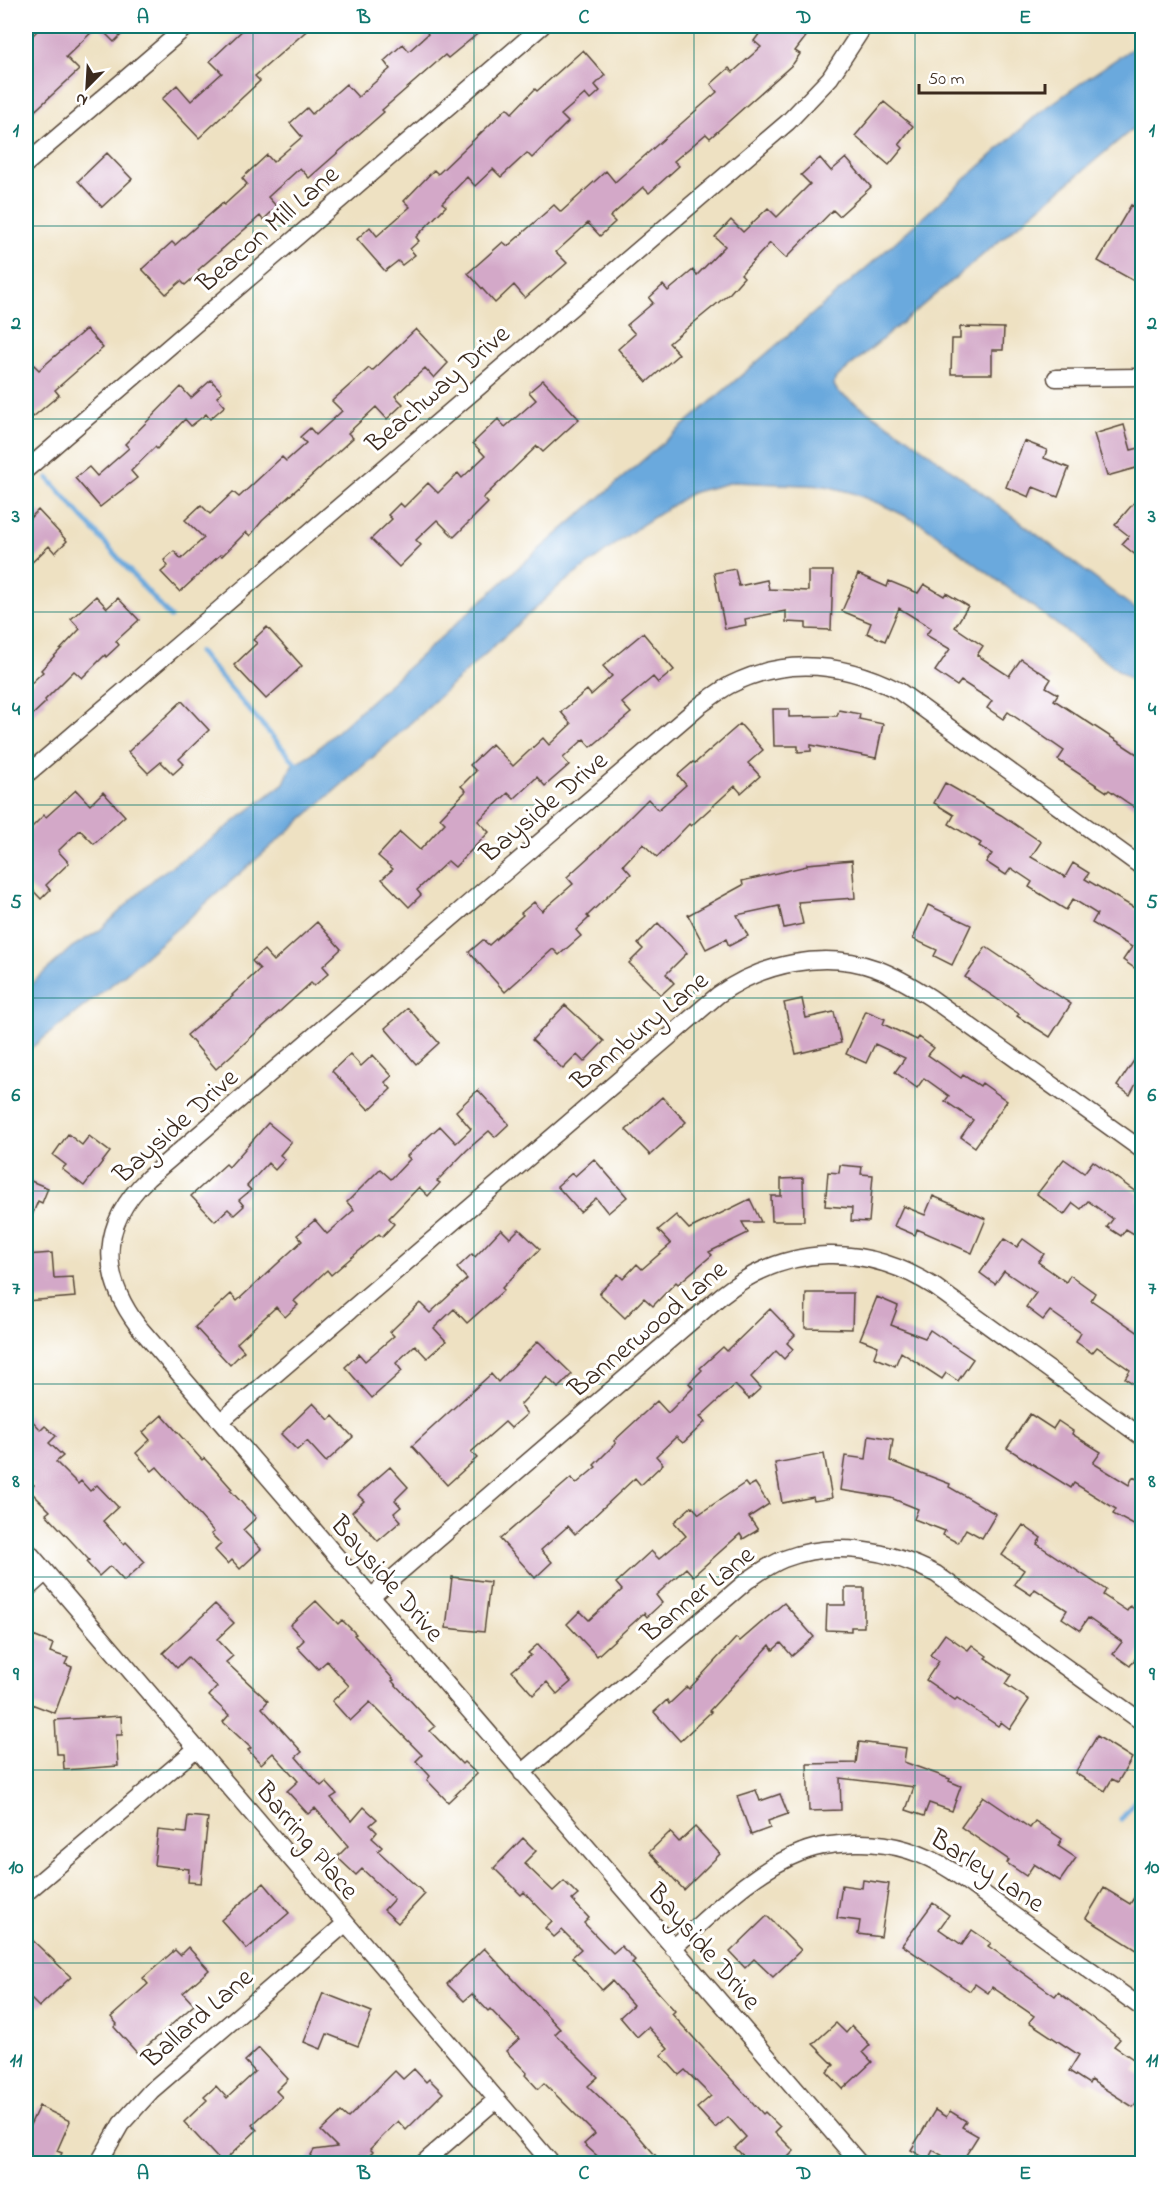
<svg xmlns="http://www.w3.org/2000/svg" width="1168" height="2189" font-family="'Indie Flower',sans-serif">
	<rect width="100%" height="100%" fill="#fff"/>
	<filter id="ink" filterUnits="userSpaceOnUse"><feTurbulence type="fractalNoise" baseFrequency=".0167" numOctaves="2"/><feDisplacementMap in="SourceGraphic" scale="12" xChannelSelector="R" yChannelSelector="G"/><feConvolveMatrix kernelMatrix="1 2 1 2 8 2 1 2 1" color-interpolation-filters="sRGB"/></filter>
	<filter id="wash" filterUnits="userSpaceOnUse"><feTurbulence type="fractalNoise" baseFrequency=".008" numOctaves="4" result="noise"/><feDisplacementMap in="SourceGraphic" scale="24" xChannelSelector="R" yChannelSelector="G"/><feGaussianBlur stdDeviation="1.35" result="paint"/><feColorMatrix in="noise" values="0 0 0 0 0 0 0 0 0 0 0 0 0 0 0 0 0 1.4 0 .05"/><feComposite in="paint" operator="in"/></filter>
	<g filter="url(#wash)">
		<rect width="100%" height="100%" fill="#eee1c2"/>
		<path fill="#6ba9dd" stroke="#536a7e" stroke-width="1.5" d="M1142 42V121L835 379 834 385 838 392 909 438 1142 614V688L922 524 885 506 853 493 826 486 733 482 691 493 640 526 558 587 380 751 125 974 26 1052V989L72 947 99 931 156 877 212 839 284 783 292 765 313 753 520 566 873 262 1039 113 1088 78Z"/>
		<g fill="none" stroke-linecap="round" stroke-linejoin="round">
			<path stroke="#6ba9dd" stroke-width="5" d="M48 478 170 617
				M199 652 298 766
				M1121 1820 1142 1791"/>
		</g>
		<g id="blocks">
			<path fill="#d3a8c8" d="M42 26H98L66 57 79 70 26 119V42Z
				M98 26H130L114 42Z
				M247 26H312L255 76 260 81 199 138 162 99 177 85 191 101 222 73 210 61Z
				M433 26H487L448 58 445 55 382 110 384 112 309 178 300 168 268 197 277 207 263 220 260 216 198 270 200 272 185 285 181 281 166 294 142 269 172 242 175 245 223 203 224 205 247 184 242 178 267 155 273 162 302 137 290 123 307 108 312 114 346 84 358 97 390 69 384 61 403 44 409 51 428 34 426 31Z
				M765 26H814L795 51 800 54 793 64 710 138 706 134 674 161 679 166 649 193 643 187 610 217 615 222 600 236 588 223 556 252 567 263 551 277 550 276 525 298 514 285 495 303 468 273 503 242 508 246 554 205 561 212 606 171 615 182 717 92 711 84 729 68 733 72 761 47 754 41Z
				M583 50 605 75 595 85 600 91 590 100 585 94 561 115 568 122 532 158 527 153 501 177 493 169 475 186 467 177 442 203 446 206 416 237 419 241 410 249 415 255 402 265 398 261 385 271 357 239 370 227 377 236 410 207 404 201 434 170 438 174 507 108 512 113 535 89 537 91Z
				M884 102 913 126 899 144 903 148 889 165 855 136Z
				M107 153 132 179 102 207 78 181Z
				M820 158 831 171 846 158 871 187 839 216 833 210 786 258 770 243 741 274 744 277 730 293 669 343 679 354 647 382 618 349 635 334 627 325 653 303 649 298 663 285 668 291 693 270 697 275 725 246 715 237 731 220 743 232 768 208 777 217 810 184 801 175Z
				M1131 205 1143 211V286L1098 261Z
				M960 327 1004 328 1003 350H992V374H951L952 339H960Z
				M86 329 103 348 55 390 59 395 33 417 26 407V372L34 365 39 370Z
				M416 329 448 363 434 378 425 368 395 396 403 404 387 419 376 407 348 433 353 438 262 521 250 536 246 532 222 556 220 555 180 592 161 572 168 566 164 560 174 551 181 559 204 538 185 520 201 505 210 514 233 492 239 497 282 457 286 461 306 443 300 437 310 428 316 435 342 411 332 401 369 368 372 371Z
				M211 380 222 392 217 397 225 406 210 419 206 414 191 426 185 419 157 449 155 447 131 471 137 478 100 507 75 478 89 467 97 476 129 448 125 444 181 387 191 398Z
				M543 380 579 419 543 452 537 446 483 498 488 503 454 537 437 520 416 540 421 545 399 567 371 539 392 519 388 515 400 503 404 507 428 483 438 493 458 473 462 478 485 456 473 443 498 419 505 427 536 400 529 392Z
				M1124 425 1131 450 1143 447V466L1107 476 1094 434Z
				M1024 441 1047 450 1044 458 1069 468 1058 497 1033 487 1029 497 1006 487Z
				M1143 492V561L1122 544 1129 536 1115 525Z
				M38 510 67 541 55 553 49 546 26 568V522Z
				M735 569 739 586 767 580 769 589 808 591V571H833L831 630 806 629V623L786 622V611L745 619 746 625 725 629 714 573Z
				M858 574 887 587 889 581 918 593 924 584 944 596 946 593 968 606 955 627 983 646 977 655 1009 676 1021 659 1051 679 1046 687 1058 694 1054 700 1143 758V813L1109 790 1107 792 1058 760 1064 751 1008 712 1003 719 987 708 992 701 961 681 957 686 935 671 950 649 926 635 931 628 899 608 885 641 867 633 871 623 842 611Z
				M96 596 107 608 118 598 139 620 116 641 119 645 106 657 105 655 82 678 74 671 45 700 46 702 26 721V688L43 672 41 670 80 629 71 619Z
				M267 627 302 666 266 699 234 665 257 643 253 640Z
				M643 633 674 670 658 683 653 677 622 703 631 713 591 747 584 739 563 758 569 765 545 786 537 777 514 799 508 793 478 821 489 832 455 867 448 861 417 890 421 895 409 907 382 879 393 869 378 856 400 832 420 850 445 823 440 818 466 791 461 786 476 771 470 765 492 744 513 766 543 738 549 745 571 724 561 712 587 690 591 695 612 676 603 666Z
				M182 701 209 730 179 759 184 764 173 774 161 762 148 773 128 752Z
				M773 709H789V717L837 716 839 710 860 714 859 719 883 724 876 758 811 745V751L798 752V746H774Z
				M740 724 763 750 748 763 760 776 741 793 735 786 691 826 689 824 657 857 643 844 623 865 631 874 587 916 589 918 576 930 581 936 559 955 553 949 505 992 469 952 483 940 489 945 523 915 521 913 534 902 542 911 573 884 567 877 603 844 648 799 658 810 686 785 678 775 693 762 695 763Z
				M945 783 1001 815 1041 842 1031 857 1065 877 1073 863 1089 873 1085 879 1143 913V974L1123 960 1132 947 1092 923 1097 914 1073 899 1066 910 1029 887 1032 882 1011 868 1006 875 986 862 992 854 979 846 981 843 949 824 954 815 934 803Z
				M76 790 90 805 103 792 125 816 94 844 80 830 58 851 69 863 46 885 50 890 41 899 26 883V833L44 815 46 817Z
				M852 860 855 898 798 902 803 924 784 928 779 906 737 915 748 936 729 946 726 939 706 949 688 915 743 885 742 881 807 866V864Z
				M928 905 971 925 952 965 934 956 937 950 913 939Z
				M317 922 341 949 323 966 329 973 314 986 311 983 216 1069 187 1035 233 996 232 995 260 969 252 961 264 950 274 961Z
				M658 923 687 953 666 974 674 983 661 995 629 963 643 949 638 944Z
				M986 947 1071 1004 1050 1037 1017 1016 1019 1014 965 977Z
				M802 999 806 1018 834 1012 841 1043 796 1054 784 1003Z
				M565 1005 604 1041 584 1062 577 1055 563 1069 532 1040Z
				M408 1008 439 1043 416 1064 385 1028Z
				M866 1011 885 1019 883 1024 917 1040 919 1037 934 1048 928 1055 961 1078 963 1075 980 1086 982 1083 1007 1101 975 1147 961 1137 973 1120 945 1101 949 1096 924 1078 917 1088 895 1072 905 1058 875 1044 866 1063 846 1054Z
				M1143 1047V1086L1137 1082 1130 1095 1117 1086Z
				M350 1054 361 1066 373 1055 392 1076 385 1082 391 1089 369 1110 332 1071Z
				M478 1090 509 1124 495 1137 489 1131 467 1150 437 1181 440 1183 428 1196 419 1187 389 1218 394 1224 382 1237 379 1234 331 1275 327 1270 294 1301 298 1305 285 1317 276 1307 237 1343 244 1351 230 1365 195 1327 231 1294 237 1301 302 1241 297 1235 315 1220 327 1234 354 1210 347 1202 380 1169 391 1179 410 1159 407 1156 440 1126 456 1143 471 1129 456 1111Z
				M662 1097 686 1122 650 1155 626 1130Z
				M268 1123 291 1142 280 1155 285 1159 275 1170 268 1163 247 1186 251 1190 239 1200 244 1206 234 1215 228 1209 215 1221 191 1196 226 1164 229 1167Z
				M68 1134 82 1145 89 1136 110 1152 84 1186 62 1169 66 1165 53 1155Z
				M594 1159 627 1197 608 1213 596 1198 580 1212 557 1186 572 1173 575 1176Z
				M1064 1159 1084 1173 1093 1161 1140 1195 1137 1200 1143 1204V1223L1134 1234 1126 1229 1121 1236 1107 1227 1113 1219 1088 1201 1081 1209 1073 1203 1064 1215 1037 1194Z
				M840 1165 862 1167 861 1174 873 1175 869 1222 851 1221 852 1208 825 1206 828 1172 839 1173Z
				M803 1178 804 1221H772L771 1196H781V1179Z
				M26 1179 48 1188 42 1203 38 1201 26 1230Z
				M933 1196 986 1219 972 1253 917 1229 915 1235 894 1226 903 1206 925 1215Z
				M750 1199 761 1222H742L748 1233 709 1252 712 1255 678 1284 676 1282 653 1306 644 1298 625 1318 599 1293 618 1274 623 1279 637 1264 642 1269 671 1244 658 1230 676 1215 689 1229Z
				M501 1229 510 1238 519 1229 540 1249 502 1288 504 1290 467 1323 454 1309 434 1328 446 1341 427 1358 415 1345 396 1363 402 1371 372 1398 345 1367 359 1354 365 1361 394 1336 390 1332 420 1303 430 1313 467 1279 457 1268 472 1254 475 1257Z
				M1004 1239 1017 1247 1023 1239 1044 1254 1038 1262 1066 1282 1070 1275 1095 1293 1091 1300 1143 1336V1390L1125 1378 1130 1370 1097 1347 1092 1353 1076 1342 1081 1333 1050 1311 1043 1320 1026 1307 1036 1293 1004 1271 995 1284 980 1273Z
				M52 1253 54 1278 73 1277 75 1297 26 1301V1255Z
				M806 1293H853L852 1329 805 1328Z
				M877 1297 898 1306 891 1325 925 1338 930 1330 973 1359 958 1381 946 1373 942 1379 901 1352 895 1366 874 1357 878 1346 860 1339Z
				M770 1309 795 1335 787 1343 793 1349 784 1359 776 1351 751 1377 761 1388 749 1399 735 1385 700 1417 705 1422 683 1443 676 1437 656 1456 663 1464 641 1485 635 1478 575 1534 568 1526 541 1550 552 1562 535 1578 500 1539 571 1478 576 1484 596 1467 594 1465 616 1443 614 1441 657 1401 668 1413 693 1388 689 1383 702 1370 700 1368 723 1347 727 1351Z
				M538 1341 572 1374 558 1388 547 1377 520 1405 527 1414 511 1428 505 1422 471 1452 477 1458 447 1485 412 1446 491 1374 498 1382Z
				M313 1403 329 1420 333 1416 353 1437 326 1462 307 1441 297 1450 281 1434Z
				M26 1414 41 1430 45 1426 56 1436 49 1443 63 1456 56 1462 78 1484 81 1481 90 1491 97 1485 118 1507 103 1521 124 1544 126 1542 145 1562 124 1581 110 1566 99 1576 86 1562 89 1560 46 1514 50 1511 29 1490 34 1485 26 1477Z
				M1030 1414 1053 1429 1058 1421 1073 1431 1072 1434 1101 1452 1093 1463 1129 1485 1133 1477 1143 1482V1530L1113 1514 1116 1509 1074 1483 1071 1488 1007 1448Z
				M162 1415 202 1460 204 1458 216 1471 232 1489 230 1490 256 1518 243 1530 261 1549 240 1569 232 1560 228 1564 215 1550 221 1544 211 1534 214 1532 157 1467 152 1471 136 1453 150 1440 143 1432Z
				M869 1435 893 1439 890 1461 950 1484 949 1487 996 1514 982 1538 966 1529 958 1543 943 1535 945 1531 914 1519 918 1509 891 1498 840 1490 845 1456 866 1459Z
				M824 1454 832 1498 814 1501 813 1497 782 1503 775 1463Z
				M390 1467 408 1487 395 1500 401 1507 394 1513 401 1521 378 1541 352 1512 364 1501 358 1495Z
				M745 1483 748 1487 755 1483 769 1504 749 1517 758 1530 743 1539 740 1534 693 1576 686 1568 656 1595 662 1603 647 1617 644 1613 597 1656 567 1624 580 1611 589 1620 622 1590 616 1583 651 1551 659 1559 686 1536 674 1522 692 1506 699 1514Z
				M1023 1525 1041 1538 1037 1544 1106 1590 1103 1595 1127 1611 1130 1606 1143 1615V1648L1130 1666 1113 1654 1122 1642 1088 1618 1080 1630 1062 1618 1067 1610 1035 1589 1031 1595 1014 1584 1024 1570 1002 1555Z
				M452 1577 490 1582 484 1632 446 1628Z
				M845 1588H864V1627H851V1631L826 1630 827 1605H845Z
				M316 1601 338 1624 342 1620 356 1634 354 1635 394 1680 392 1681 435 1727 430 1731 462 1764 464 1762 477 1774 448 1802 427 1780 430 1776 416 1761 422 1755 370 1702 350 1721 332 1701 349 1686 327 1661 318 1669 297 1647 304 1640 290 1625Z
				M784 1603 814 1637 792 1656 781 1643 773 1650 770 1645 709 1711 711 1712 680 1741 654 1712 667 1700 669 1704 687 1687 689 1689 736 1638 740 1641Z
				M215 1604 234 1623 217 1639 233 1656 226 1662 268 1701 262 1708 302 1752 296 1757 321 1786 326 1782 337 1794 331 1798 352 1821 364 1807 377 1819 370 1825 377 1832 372 1838 382 1847 378 1851 425 1894 398 1923 384 1910 394 1899 362 1869 356 1875 337 1857 348 1846 315 1808 308 1814 287 1791 298 1781 273 1753 261 1764 248 1750 251 1748 223 1722 229 1715 209 1696 217 1687 188 1657 177 1668 163 1653Z
				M945 1634 968 1650 972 1645 987 1656 985 1658 1011 1675 1005 1684 1029 1700 1010 1729 1001 1722 998 1726 957 1698 955 1700 926 1680 939 1661 930 1655Z
				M33 1636 53 1644 50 1652 68 1658 65 1664 72 1667 55 1713 26 1702V1655Z
				M538 1644 571 1682 557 1694 547 1682 533 1695 512 1671 531 1655 528 1653Z
				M121 1716 122 1735H116L118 1766 64 1770 63 1754H57L55 1720Z
				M1097 1736 1132 1758 1118 1782 1112 1779 1105 1791 1075 1773Z
				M859 1742 906 1748 904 1762 950 1779 949 1781 961 1786 952 1811 929 1803 924 1816 906 1810 914 1787 840 1778 841 1810 809 1811 807 1764 856 1763Z
				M756 1790 760 1801 780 1794 788 1814 768 1821 770 1828 751 1835 737 1796Z
				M983 1796 1030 1828 1035 1821 1062 1839 1058 1846 1076 1858 1060 1881 1034 1864 1026 1876 1007 1863 1009 1860 961 1827Z
				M188 1816 208 1818 201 1883 188 1882 189 1869 154 1865 158 1830 186 1833Z
				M695 1827 720 1854 684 1890 649 1852 670 1832 679 1842Z
				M523 1838 536 1851 524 1863 553 1891 564 1881 578 1895 572 1900 589 1918 584 1923 613 1953 621 1946 635 1960 632 1963 675 2011 672 2014 763 2114 765 2112 780 2127 775 2132 794 2151 782 2163H751L735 2148 746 2137 728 2117 715 2128 697 2108 711 2096 685 2070 679 2075 661 2055 668 2049 648 2027 637 2037 620 2017 633 2005 612 1981 602 1990 572 1957 581 1949 562 1930 554 1937 545 1928 552 1921 524 1892 521 1895 494 1868Z
				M863 1880 889 1884 881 1937 858 1934 860 1921 837 1918 842 1885 862 1888Z
				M264 1883 289 1913 247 1949 221 1920Z
				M1143 1884V1954L1086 1918 1104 1888 1130 1904Z
				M933 1903 949 1915 939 1929 962 1945 972 1930 991 1943 988 1946 1010 1961 1009 1963 1055 1996 1058 1992 1120 2039 1114 2046 1139 2063 1134 2071 1143 2077V2107L1136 2103 1133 2107 1091 2080 1089 2084 1069 2071 1079 2055 1029 2022 1034 2016 992 1987 988 1993 975 1984 970 1991 902 1945Z
				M767 1916 801 1950 773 1977 754 1959 745 1968 730 1952Z
				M26 1934 71 1977 39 2007 26 1994Z
				M188 1947 209 1970 183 1993 194 2005 138 2054 114 2027 117 2024 111 2017 148 1984 143 1978 175 1950 180 1955Z
				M484 1948 560 2029 555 2034 598 2077 588 2086 630 2126 662 2163H605L584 2144 595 2134 544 2083 538 2089 525 2075 527 2073 506 2051 519 2039 490 2009 488 2011 472 1994 464 2001 447 1984Z
				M323 1993 372 2012 358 2046 327 2034 321 2049 304 2042Z
				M836 2023 846 2033 852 2026 870 2045 863 2052 872 2062 843 2089 827 2072 834 2065 813 2044Z
				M259 2048 288 2079 276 2091 282 2097 252 2125 257 2130 222 2163 184 2122 207 2100 204 2097 216 2086 227 2098 255 2072 245 2061Z
				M414 2069 426 2082 429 2079 443 2093 406 2130 398 2121 370 2149 373 2152 362 2163H306L314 2150 337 2147 321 2131 341 2112 348 2118 395 2071 403 2079Z
				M39 2106 70 2121 57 2151 62 2153 57 2163H37L26 2158V2123L30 2125Z
				M935 2110 946 2117 950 2111 966 2121 962 2127 978 2136 961 2163H955L933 2150 928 2160 911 2150Z"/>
		</g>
	</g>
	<g filter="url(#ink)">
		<use href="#blocks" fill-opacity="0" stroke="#564537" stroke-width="1.5"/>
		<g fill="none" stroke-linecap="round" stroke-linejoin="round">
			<defs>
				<path id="minor" d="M26 164 187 26
					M1056 378 1142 377
					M26 470 542 26
					M26 775 788 122 830 78 864 26
					M221 1421 718 995C763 963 824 950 877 969 896 976 914 987 931 998L1142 1150
					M26 1549 552 2164
					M26 1590 45 1573
					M371 1597 722 1295C788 1243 866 1243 935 1287L1142 1437
					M522 1773 748 1580C760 1572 771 1564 784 1559 833 1540 891 1550 936 1574L1142 1722
					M26 1893 197 1748
					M673 1948C712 1914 752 1871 802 1852 819 1845 838 1844 856 1843 891 1842 923 1852 952 1871L1142 2008
					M98 2164 121 2124 151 2091 346 1923
					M422 2164 497 2099
					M860 2164 138 1326C99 1274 100 1224 148 1178L699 706C709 699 719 691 730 685 787 656 844 663 899 691L1142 867"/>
			</defs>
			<use href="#minor" stroke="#564537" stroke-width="19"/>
			<use href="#minor" stroke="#fff" stroke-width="16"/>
		</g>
	</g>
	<path fill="none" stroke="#0f766e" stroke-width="1.5" stroke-opacity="0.55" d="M253 26V2164M474 26V2164M694 26V2164M915 26V2164M26 226H1142M26 419H1142M26 612H1142M26 805H1142M26 998H1142M26 1191H1142M26 1384H1142M26 1577H1142M26 1770H1142M26 1963H1142"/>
	<g text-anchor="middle" stroke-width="6" stroke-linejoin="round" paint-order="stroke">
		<g font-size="27" fill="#3b2a1e" stroke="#fff">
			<text transform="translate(267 228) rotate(-41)" y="9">Beacon Mill Lane</text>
			<text transform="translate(437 388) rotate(-41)" y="9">Beachway Drive</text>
			<text transform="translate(543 806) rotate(-40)" y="9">Bayside Drive</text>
			<text transform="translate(639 1030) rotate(-40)" y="9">Bannbury Lane</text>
			<text transform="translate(175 1125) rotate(-42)" y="9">Bayside Drive</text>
			<text transform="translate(647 1328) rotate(-40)" y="9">Bannerwood Lane</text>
			<text transform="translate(388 1578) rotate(49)" y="9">Bayside Drive</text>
			<text transform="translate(697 1593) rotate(-39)" y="9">Banner Lane</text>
			<text transform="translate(308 1840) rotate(50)" y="9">Barring Place</text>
			<text transform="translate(988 1870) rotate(33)" y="9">Barley Lane</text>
			<text transform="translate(705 1946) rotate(49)" y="9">Bayside Drive</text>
			<text transform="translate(197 2017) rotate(-41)" y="9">Ballard Lane</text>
		</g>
	</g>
	<rect width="1168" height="2189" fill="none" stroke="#fff" stroke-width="66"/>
	<g transform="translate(87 87) rotate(204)" stroke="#ffffff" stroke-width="4.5" paint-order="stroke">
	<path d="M0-4.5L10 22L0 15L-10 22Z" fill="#3b2a1e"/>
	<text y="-9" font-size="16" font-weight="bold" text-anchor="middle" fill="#3b2a1e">N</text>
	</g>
	<path d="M919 84v9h126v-9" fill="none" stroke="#3b2a1e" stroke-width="3"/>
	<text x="928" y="84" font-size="18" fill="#3b2a1e" stroke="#ffffff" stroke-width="4.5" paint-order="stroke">50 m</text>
	<rect x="33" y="33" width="1102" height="2123" fill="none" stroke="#0f766e" stroke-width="2"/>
	<g font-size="20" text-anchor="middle" font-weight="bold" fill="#0f766e">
		<text x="143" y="23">A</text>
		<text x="364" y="23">B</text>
		<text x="584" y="23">C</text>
		<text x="804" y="23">D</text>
		<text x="1025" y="23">E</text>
		<text x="16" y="136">1</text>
		<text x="1152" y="136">1</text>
		<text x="16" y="329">2</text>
		<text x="1152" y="329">2</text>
		<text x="16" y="522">3</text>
		<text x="1152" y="522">3</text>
		<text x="16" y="715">4</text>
		<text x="1152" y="715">4</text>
		<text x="16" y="908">5</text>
		<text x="1152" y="908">5</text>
		<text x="16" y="1101">6</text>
		<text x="1152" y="1101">6</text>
		<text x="16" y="1294">7</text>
		<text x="1152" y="1294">7</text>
		<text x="16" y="1487">8</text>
		<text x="1152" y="1487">8</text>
		<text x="16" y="1680">9</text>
		<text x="1152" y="1680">9</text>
		<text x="16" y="1873">10</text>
		<text x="1152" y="1873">10</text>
		<text x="16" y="2066">11</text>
		<text x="1152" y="2066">11</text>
		<text x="143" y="2179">A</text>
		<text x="364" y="2179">B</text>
		<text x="584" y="2179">C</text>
		<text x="804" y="2179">D</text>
		<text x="1025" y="2179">E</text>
	</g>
</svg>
